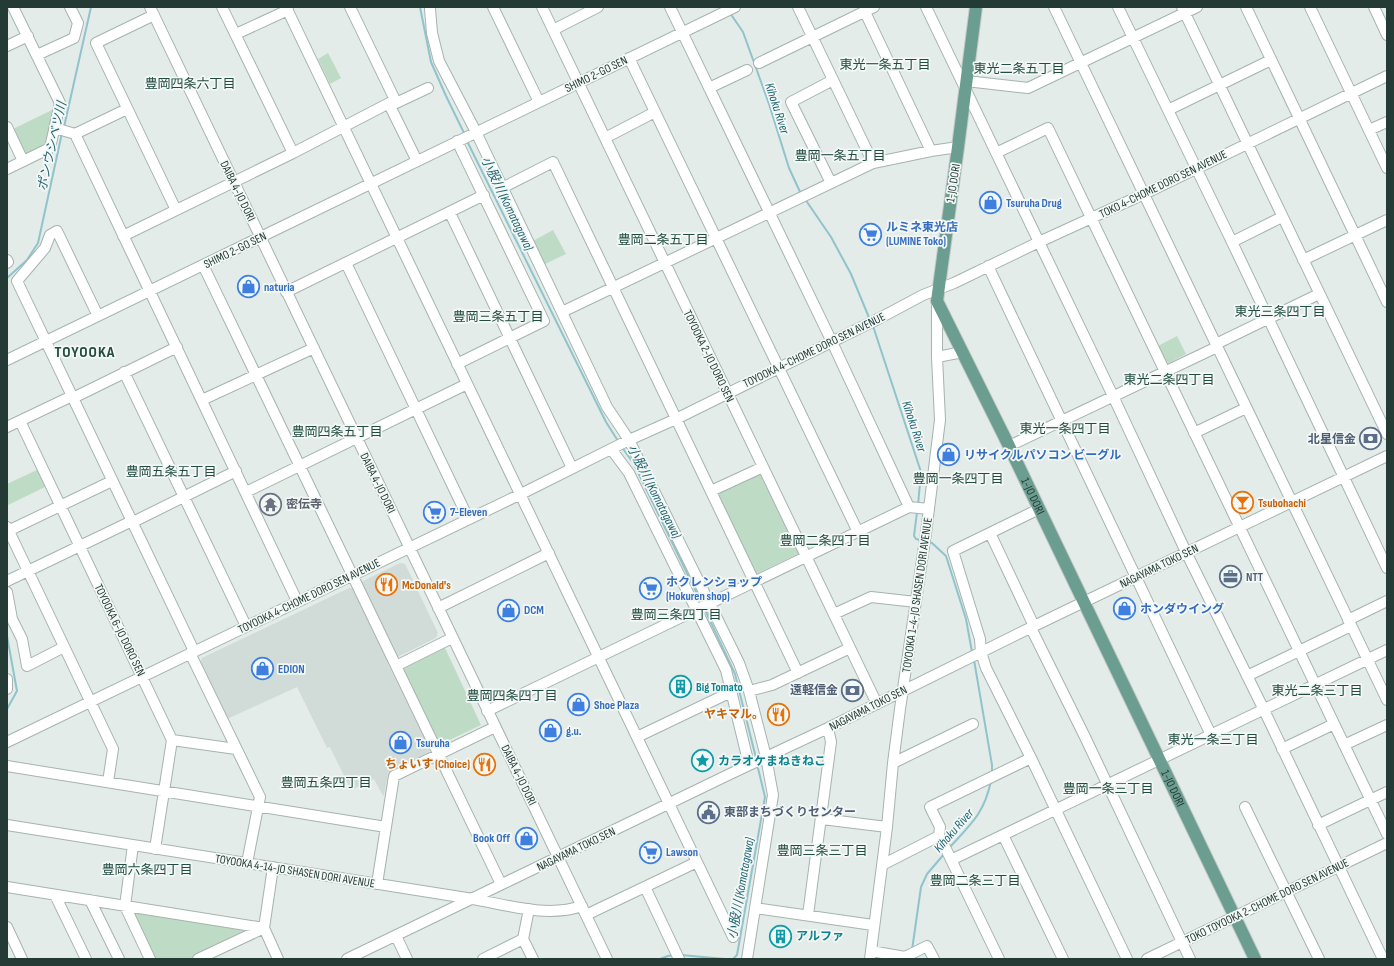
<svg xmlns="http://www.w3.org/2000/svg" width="1394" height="966" font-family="'Sofia Sans Condensed','Noto Sans JP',sans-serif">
	<rect width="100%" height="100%" fill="#e3ece8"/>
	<path fill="#d1dbd7" d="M400 563 405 564 438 633 436 638 387 662 430 749 429 752 388 773 384 795 383 796 374 779 351 790 330 747 327 748 297 687 227 719 200 663 202 658 349 588H353L361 584 363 581Z"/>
	<path fill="#bedbc5" d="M328 53 341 78 330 84 318 59Z
		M54 109 46 145 25 155 13 129Z
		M553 230 566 254 545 264 533 241Z
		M1177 336 1186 354 1169 363 1165 361 1158 346Z
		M39 469 47 486 8 505 7 484Z
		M761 473 800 553 756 574 717 494Z
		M445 648 481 725 437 746 401 670Z
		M136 911 242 929 244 933 191 959H154L133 917Z"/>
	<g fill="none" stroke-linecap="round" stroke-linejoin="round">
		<path stroke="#90c3cc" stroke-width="2" d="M420 7 431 62 446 96 465 135
			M730 13 743 32 769 104 789 168 801 194
			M64 127 91 7
			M467 141 606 422 618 441
			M805 199 831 237 851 274 870 320
			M7 278 27 260 38 243 62 133
			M873 326 921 472 918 505
			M621 446 634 464 702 604
			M917 512 914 536 916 539 921 540
			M928 542 932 543 946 556 966 619 972 652
			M705 610 735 674 756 758
			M7 636 17 691 7 709
			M974 660 992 765V772
			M949 848C971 824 984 814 991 781
			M912 950 921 887 927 874 945 853
			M681 955 725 959
			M660 959 668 956 674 955
			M733 959 737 955 765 797 757 764"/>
		<defs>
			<path id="minor" d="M150 7 607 959
				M222 7 293 153
				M286 7 733 937
				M350 7 395 100
				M493 7 539 102
				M542 7 877 704
				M670 7 832 342 909 507
				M798 7 873 163
				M926 7 1113 396 1186 552 1264 710 1383 959
				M1054 7 1387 700
				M1118 7 1232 242 1387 568
				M1182 7 1387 434
				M1246 7 1387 302
				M1310 7 1387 168
				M1374 7 1387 35
				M430 9 432 33 439 61 476 132 607 407 629 440 739 663 749 691 766 757 773 795 747 959
				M865 12 931 151
				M154 15 96 43 176 210
				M553 30 598 7
				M236 34 288 10
				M7 46 28 36
				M37 55 74 38 78 23 70 7
				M629 58 858 532
				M759 63 874 7
				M966 81 1028 88 1197 7
				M709 88 747 70
				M389 104 417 161
				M1168 110 1271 60
				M7 127 23 161
				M55 128 75 134 127 109
				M1369 130 1387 122
				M75 134 297 601
				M605 138 655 112
				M996 153 1048 128 1387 834
				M7 169 50 148 60 103 13 7
				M831 183 791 102 833 80
				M502 188 553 162 798 673
				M450 213 572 468
				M123 236 293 153 395 100 396 103 428 88
				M1232 242 1282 217
				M7 260 8 262 7 263
				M1303 260 1387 220
				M346 263 468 518
				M203 265 501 884
				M988 266 1211 735
				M286 292 484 195
				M562 312 873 163 931 151 958 147
				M98 316 57 231 50 235 45 248 17 281 194 651
				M1216 344 1319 294
				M937 357 963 352
				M7 360 735 7
				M457 364 544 321 457 141
				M124 372 246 626
				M73 398 177 347
				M202 400 314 348
				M20 421 172 740 155 849
				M7 427 72 396
				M1194 433 1246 408
				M1009 446 1217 347
				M611 449 629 473 726 670 749 765
				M711 491 763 467
				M246 492 467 384
				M1039 509 953 551 980 639 981 652 986 668 1031 758 1127 959
				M133 522 236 471
				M7 527 113 749 108 782
				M8 531 112 481
				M990 533 1034 626
				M7 581 132 521
				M7 592 12 619 22 639 27 666 64 647
				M438 608 549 553
				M834 614 871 597 916 602
				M1348 620 1387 601
				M1031 628 1085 737 1190 959
				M190 653 260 797 247 863
				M396 666 452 638
				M1247 676 1351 626
				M7 679V689
				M749 691 772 685 850 648
				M487 711 909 507 929 509
				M637 737 731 692
				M172 740 236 749
				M7 742 521 494 629 440 676 419 878 319 923 295 954 283 1039 242 1144 194 1387 76
				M1344 745 1387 725
				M1282 749 1334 724
				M893 763 973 724
				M7 766 386 827
				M1245 807 1319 959
				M822 819 887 827
				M7 825 473 899C508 905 547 918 582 906
				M1318 825 1387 792
				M1003 835 1063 959
				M133 845 125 906 150 959
				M951 860 1387 650
				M882 865 939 836
				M273 867 264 928 278 959
				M377 884 394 776 495 727
				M7 887 264 928
				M645 887 679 959
				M55 895 86 959
				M90 900 119 959
				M755 908 873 925
				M529 909 523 939 533 959
				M586 915 697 862
				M808 915 831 742 828 728
				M7 927 22 959
				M396 936 407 959
				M871 951 905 957 927 946 934 959
				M198 959 264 928
				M347 959 730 774 828 728 1034 626 1387 456
				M483 959 523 939
				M870 959 887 827 893 763 900 709 926 533 940 420 937 357V302
				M999 959 944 845 939 836 940 827 930 807 1031 758
				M1147 959 1387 843"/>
			<g id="major">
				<path id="s1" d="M976 7 958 147 937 301 1009 446 1255 959"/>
			</g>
		</defs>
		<use href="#minor" stroke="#a6b3af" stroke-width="12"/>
		<use href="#major" stroke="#c2c8c6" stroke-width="14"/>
		<use href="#minor" stroke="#fff" stroke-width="10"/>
		<use href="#major" stroke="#6b9d90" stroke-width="12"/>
	</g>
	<defs>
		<symbol id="shop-ring" viewBox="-11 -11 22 22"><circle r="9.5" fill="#f3f8f6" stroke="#3f7fe0" stroke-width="1.5"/><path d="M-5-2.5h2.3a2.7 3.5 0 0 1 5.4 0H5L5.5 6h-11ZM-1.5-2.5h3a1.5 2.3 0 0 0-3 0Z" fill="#3f7fe0"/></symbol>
		<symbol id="supermarket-ring" viewBox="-11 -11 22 22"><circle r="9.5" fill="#f3f8f6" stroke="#3f7fe0" stroke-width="1.5"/><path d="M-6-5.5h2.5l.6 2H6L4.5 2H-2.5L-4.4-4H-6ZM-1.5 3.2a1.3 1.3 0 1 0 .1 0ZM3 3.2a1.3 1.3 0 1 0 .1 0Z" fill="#3f7fe0"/></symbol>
		<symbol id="bank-ring" viewBox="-11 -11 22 22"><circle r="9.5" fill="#f3f8f6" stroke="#5c6f8a" stroke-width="1.5"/><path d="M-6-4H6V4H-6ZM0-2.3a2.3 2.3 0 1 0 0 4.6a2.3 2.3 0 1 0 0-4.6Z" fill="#5c6f8a"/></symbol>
		<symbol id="bar-ring" viewBox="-11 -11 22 22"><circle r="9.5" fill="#f3f8f6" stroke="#e8710a" stroke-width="1.5"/><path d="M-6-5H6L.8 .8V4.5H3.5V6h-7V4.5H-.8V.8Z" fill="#e8710a"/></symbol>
		<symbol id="temple-ring" viewBox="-11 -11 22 22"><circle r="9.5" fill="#f3f8f6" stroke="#6b7280" stroke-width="1.5"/><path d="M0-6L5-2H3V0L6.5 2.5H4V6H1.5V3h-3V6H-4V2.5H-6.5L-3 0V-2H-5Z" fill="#6b7280"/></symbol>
		<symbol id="office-ring" viewBox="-11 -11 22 22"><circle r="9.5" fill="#f3f8f6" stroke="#5c6f8a" stroke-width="1.5"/><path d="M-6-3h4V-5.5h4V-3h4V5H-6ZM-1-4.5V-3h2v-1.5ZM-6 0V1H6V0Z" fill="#5c6f8a"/></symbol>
		<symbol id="restaurant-ring" viewBox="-11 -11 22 22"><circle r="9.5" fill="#f3f8f6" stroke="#e8710a" stroke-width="1.5"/><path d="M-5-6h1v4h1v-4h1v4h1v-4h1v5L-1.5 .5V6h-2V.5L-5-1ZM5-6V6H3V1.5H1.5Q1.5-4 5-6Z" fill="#e8710a"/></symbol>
		<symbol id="building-ring" viewBox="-11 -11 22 22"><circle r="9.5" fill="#f3f8f6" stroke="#0f9aa8" stroke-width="1.5"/><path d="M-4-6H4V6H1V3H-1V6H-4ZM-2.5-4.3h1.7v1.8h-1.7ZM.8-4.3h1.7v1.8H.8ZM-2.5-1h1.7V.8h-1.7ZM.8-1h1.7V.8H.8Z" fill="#0f9aa8"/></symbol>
		<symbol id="sight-ring" viewBox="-11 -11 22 22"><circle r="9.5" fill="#f3f8f6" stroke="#0f9aa8" stroke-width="1.5"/><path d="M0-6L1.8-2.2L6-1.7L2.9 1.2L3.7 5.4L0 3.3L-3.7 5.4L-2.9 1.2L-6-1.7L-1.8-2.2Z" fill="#0f9aa8"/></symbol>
		<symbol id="civic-ring" viewBox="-11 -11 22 22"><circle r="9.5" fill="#f3f8f6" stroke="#5c6f8a" stroke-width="1.5"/><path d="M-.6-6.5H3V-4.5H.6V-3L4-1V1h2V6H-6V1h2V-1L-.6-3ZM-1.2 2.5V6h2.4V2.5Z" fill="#5c6f8a"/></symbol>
	</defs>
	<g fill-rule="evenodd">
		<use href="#shop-ring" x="978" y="190" width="25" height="25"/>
		<use href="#supermarket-ring" x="858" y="222" width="25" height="25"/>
		<use href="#shop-ring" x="236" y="274" width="25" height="25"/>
		<use href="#bank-ring" x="1358" y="426" width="25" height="25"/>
		<use href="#shop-ring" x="936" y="442" width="25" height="25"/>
		<use href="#bar-ring" x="1230" y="490" width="25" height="25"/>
		<use href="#temple-ring" x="258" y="492" width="25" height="25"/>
		<use href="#supermarket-ring" x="422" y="500" width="25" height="25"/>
		<use href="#office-ring" x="1218" y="564" width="25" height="25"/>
		<use href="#restaurant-ring" x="374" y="572" width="25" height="25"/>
		<use href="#supermarket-ring" x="638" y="576" width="25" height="25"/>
		<use href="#shop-ring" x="1112" y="596" width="25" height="25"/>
		<use href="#shop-ring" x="496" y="598" width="25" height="25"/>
		<use href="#shop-ring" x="250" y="656" width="25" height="25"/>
		<use href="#building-ring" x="668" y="674" width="25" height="25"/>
		<use href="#bank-ring" x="840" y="678" width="25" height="25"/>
		<use href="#shop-ring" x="566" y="692" width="25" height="25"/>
		<use href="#restaurant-ring" x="766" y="702" width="25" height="25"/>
		<use href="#shop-ring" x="538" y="718" width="25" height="25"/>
		<use href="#shop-ring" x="388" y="730" width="25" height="25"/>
		<use href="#sight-ring" x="690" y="748" width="25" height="25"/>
		<use href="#restaurant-ring" x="472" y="752" width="25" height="25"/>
		<use href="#civic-ring" x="696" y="800" width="25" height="25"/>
		<use href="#shop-ring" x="514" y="826" width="25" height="25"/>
		<use href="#supermarket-ring" x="638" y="840" width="25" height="25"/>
		<use href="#building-ring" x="768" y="924" width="25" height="25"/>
	</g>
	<g text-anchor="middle" stroke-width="3.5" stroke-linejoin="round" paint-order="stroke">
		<g font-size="12" fill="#243b35" stroke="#f3f8f6">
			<text transform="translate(596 74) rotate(-26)" y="4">SHIMO 2-GO SEN</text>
			<text transform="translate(953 183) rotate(-81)" y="4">1-JO DORI</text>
			<text transform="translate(1163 184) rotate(-26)" y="4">TOKO 4-CHOME DORO SEN AVENUE</text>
			<text transform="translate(238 191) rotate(64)" y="4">DAIBA 4-JO DORI</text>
			<text transform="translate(235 250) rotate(-26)" y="4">SHIMO 2-GO SEN</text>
			<text transform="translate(814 350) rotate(-26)" y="4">TOYOOKA 4-CHOME DORO SEN AVENUE</text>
			<text transform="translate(709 356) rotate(64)" y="4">TOYOOKA 2-JO DORO SEN</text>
			<text transform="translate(378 483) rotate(64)" y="4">DAIBA 4-JO DORI</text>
			<text dy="4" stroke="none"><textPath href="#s1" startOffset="514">1-JO DORI</textPath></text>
			<text transform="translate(1159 566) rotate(-26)" y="4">NAGAYAMA TOKO SEN</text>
			<text transform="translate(917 595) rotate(-82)" y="4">TOYOOKA 1-4-JO SHASEN DORI AVENUE</text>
			<text transform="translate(309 596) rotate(-26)" y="4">TOYOOKA 4-CHOME DORO SEN AVENUE</text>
			<text transform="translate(120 630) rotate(64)" y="4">TOYOOKA 6-JO DORO SEN</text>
			<text transform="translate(868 708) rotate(-27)" y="4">NAGAYAMA TOKO SEN</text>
			<text transform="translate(519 775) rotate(64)" y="4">DAIBA 4-JO DORI</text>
			<text dy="4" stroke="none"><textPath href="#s1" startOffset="838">1-JO DORI</textPath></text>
			<text transform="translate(576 849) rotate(-26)" y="4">NAGAYAMA TOKO SEN</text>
			<text transform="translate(295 871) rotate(9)" y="4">TOYOOKA 4-14-JO SHASEN DORI AVENUE</text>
			<text transform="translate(1267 901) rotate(-26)" y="4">TOKO TOYOOKA 2-CHOME DORO SEN AVENUE</text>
		</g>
		<g font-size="12" font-weight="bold" fill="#366cbe" stroke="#f3f8f6" text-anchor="start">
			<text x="1006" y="207">Tsuruha Drug</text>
			<text x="886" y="231">ルミネ東光店<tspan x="886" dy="14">(LUMINE Toko)</tspan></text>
			<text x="264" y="291">naturia</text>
			<text x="964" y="459">リサイクルパソコン ビーグル</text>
			<text x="450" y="516">7-Eleven</text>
			<text x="666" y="586">ホクレンショップ<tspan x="666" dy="14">(Hokuren shop)</tspan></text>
			<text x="1140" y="613">ホンダウイング</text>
			<text x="524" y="614">DCM</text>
			<text x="278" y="673">EDION</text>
			<text x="594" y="709">Shoe Plaza</text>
			<text x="566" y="735">g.u.</text>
			<text x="416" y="747">Tsuruha</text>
			<text x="510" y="842" text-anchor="end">Book Off</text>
			<text x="666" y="856">Lawson</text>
		</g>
		<g font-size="12" font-weight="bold" fill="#4e5e75" stroke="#f3f8f6" text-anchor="end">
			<text x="1356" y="443">北星信金</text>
			<text x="1246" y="581" text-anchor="start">NTT</text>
			<text x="838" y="694">遠軽信金</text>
			<text x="724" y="816" text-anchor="start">東部まちづくりセンター</text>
		</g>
		<g font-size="12" font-weight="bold" fill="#c56008" stroke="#f3f8f6" text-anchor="start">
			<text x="1258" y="507">Tsubohachi</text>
			<text x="402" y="589">McDonald's</text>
			<text x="764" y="718" text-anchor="end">ヤキマル。</text>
			<text x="470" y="768" text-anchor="end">ちょいす (Choice)</text>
		</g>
		<g font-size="12" font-weight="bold" fill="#5b616d" stroke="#f3f8f6" text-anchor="start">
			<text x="286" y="508">密伝寺</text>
		</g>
		<g font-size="12" font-weight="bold" fill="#0d838f" stroke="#f3f8f6" text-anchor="start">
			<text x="696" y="691">Big Tomato</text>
			<text x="718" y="765">カラオケまねきねこ</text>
			<text x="796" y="940">アルファ</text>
		</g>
		<g font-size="13" fill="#224c41" stroke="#f3f8f6">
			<text x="885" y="69">東光一条五丁目</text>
			<text x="1019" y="73">東光二条五丁目</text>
			<text x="190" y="88">豊岡四条六丁目</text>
			<text x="840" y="160">豊岡一条五丁目</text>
			<text x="663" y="244">豊岡二条五丁目</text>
			<text x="1280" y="316">東光三条四丁目</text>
			<text x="498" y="321">豊岡三条五丁目</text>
			<text x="1169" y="384">東光二条四丁目</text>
			<text x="1065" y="433">東光一条四丁目</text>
			<text x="337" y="436">豊岡四条五丁目</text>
			<text x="171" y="476">豊岡五条五丁目</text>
			<text x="958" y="483">豊岡一条四丁目</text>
			<text x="825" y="545">豊岡二条四丁目</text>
			<text x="676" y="619">豊岡三条四丁目</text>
			<text x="1317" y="695">東光二条三丁目</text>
			<text x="512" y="700">豊岡四条四丁目</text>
			<text x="1213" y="744">東光一条三丁目</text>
			<text x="326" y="787">豊岡五条四丁目</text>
			<text x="1108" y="793">豊岡一条三丁目</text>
			<text x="822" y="855">豊岡三条三丁目</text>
			<text x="147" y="874">豊岡六条四丁目</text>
			<text x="975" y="885">豊岡二条三丁目</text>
		</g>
		<g font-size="13" font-style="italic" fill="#236672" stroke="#f3f8f6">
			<text transform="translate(778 108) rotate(72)" y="5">Kihoku River</text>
			<text transform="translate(51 146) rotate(-77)" y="5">ポンウシベツ川</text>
			<text transform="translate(508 203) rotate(64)" y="5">小股川 (Komatagawa)</text>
			<text transform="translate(915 426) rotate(72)" y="5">Kihoku River</text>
			<text transform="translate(655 491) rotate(63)" y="5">小股川 (Komatagawa)</text>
			<text transform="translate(953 830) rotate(-49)" y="5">Kihoku River</text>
			<text transform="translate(740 888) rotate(-80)" y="5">小股川 (Komatagawa)</text>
		</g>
		<g font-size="16" font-weight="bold" letter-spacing="1" fill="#224c41" stroke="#f3f8f6">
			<text x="85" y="357">TOYOOKA</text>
		</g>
	</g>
	<rect width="1394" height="966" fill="none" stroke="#243b35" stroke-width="16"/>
</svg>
